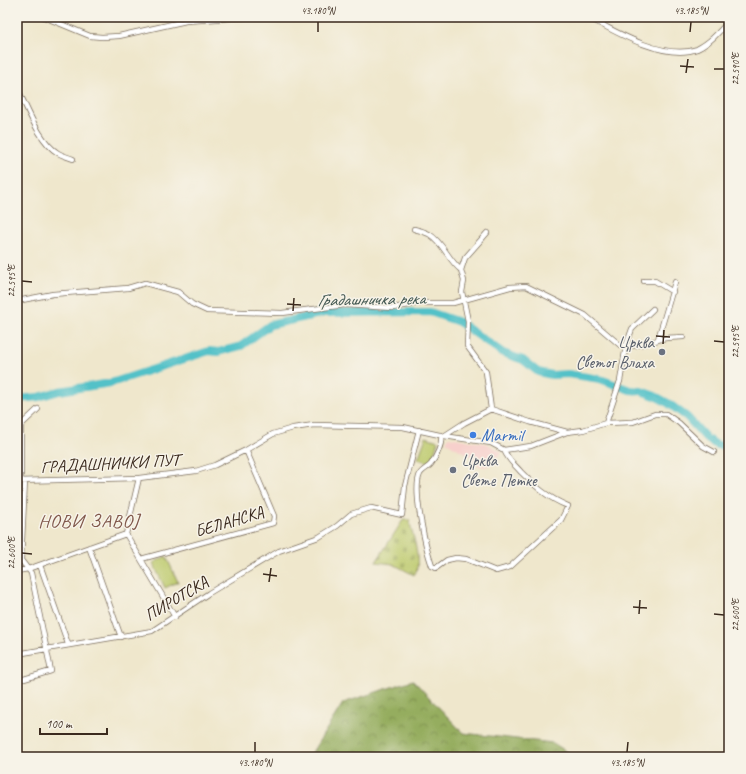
<svg xmlns="http://www.w3.org/2000/svg" width="746" height="774" font-family="Caveat,sans-serif">
	<defs>
		<pattern id="forest-crowns" width="20" height="18" patternUnits="userSpaceOnUse"><rect width="20" height="18" fill="#95ad5f"/><path d="M2 6a3 3 0 1 1 6 0M12 15a3 3 0 1 1 6 0" fill="none" stroke="#7b8d4e"/></pattern>
		<pattern id="cemetery-stones" width="16" height="16" patternUnits="userSpaceOnUse"><rect width="16" height="16" fill="#bcc96b"/><path d="M2 7V4a2 2 0 0 1 4 0v3zM10 15v-3a2 2 0 0 1 4 0v3z" fill="#a2ad5c"/></pattern>
	</defs>
	<rect width="100%" height="100%" fill="#f7f3e8"/>
	<filter id="ink" filterUnits="userSpaceOnUse"><feTurbulence type="fractalNoise" baseFrequency=".025" numOctaves="2"/><feDisplacementMap in="SourceGraphic" scale="8" xChannelSelector="R" yChannelSelector="G"/><feConvolveMatrix kernelMatrix="1 2 1 2 8 2 1 2 1" color-interpolation-filters="sRGB"/></filter>
	<filter id="wash" filterUnits="userSpaceOnUse"><feTurbulence type="fractalNoise" baseFrequency=".012" numOctaves="4" result="noise"/><feDisplacementMap in="SourceGraphic" scale="16" xChannelSelector="R" yChannelSelector="G"/><feGaussianBlur stdDeviation="0.9" result="paint"/><feColorMatrix in="noise" values="0 0 0 0 0 0 0 0 0 0 0 0 0 0 0 0 0 1.4 0 .05"/><feComposite in="paint" operator="in"/></filter>
	<g filter="url(#wash)">
		<rect width="100%" height="100%" fill="#efe7cc"/>
		<path fill="#f7d0cc" d="M449 437 488 444 502 452 486 467 473 464 472 457 446 442Z"/>
		<path fill="url(#forest-crowns)" stroke="#686c3e" d="M413 680 463 733 553 743 575 757H309L343 703Z"/>
		<path fill="url(#cemetery-stones)" stroke="#7c7a44" d="M403 520H409C412 532 423 565 414 575L393 564 376 562Z"/>
		<path fill="#bcc96b" stroke="#7c7a44" d="M426 437 438 441 431 463 418 459Z
			M166 556 178 582 165 588 153 563Z"/>
		<g fill="none" stroke-linecap="round" stroke-linejoin="round">
			<path stroke="#53c1c8" stroke-width="8" d="M17 399 39 397 59 391 111 383 209 351 218 352 241 346 270 325 324 313 430 312 459 322 503 353 523 360 538 372 552 375 568 374 600 379 630 390 641 391 655 396 668 403 687 417 707 439 717 445 729 447"/>
		</g>
	</g>
	<g filter="url(#ink)">
		<g fill="none" stroke-linecap="round" stroke-linejoin="round">
			<defs>
				<path id="minor" d="M44 17 90 36 102 37 119 36 186 21 247 17
					M588 17C615 32 665 61 697 49 710 43 720 31 729 21
					M17 88C27 107 39 142 58 153 63 156 68 157 73 159
					M414 229C419 230 425 232 429 234 443 242 448 260 461 270
					M487 233 465 258 461 270 464 281 462 292 468 321 467 346 486 372 491 409
					M644 281H655L673 292
					M17 301 53 294 128 288 145 283 178 292 192 304 207 311 282 313 345 305 393 308 420 303H453L510 287 526 286 585 315 620 345C634 348 645 343 658 340 665 337 675 338 683 337
					M658 339 675 282
					M606 423 620 381 626 346 632 329 653 309
					M441 435C443 444 436 457 431 464 428 468 422 470 420 474 412 490 426 549 432 566L436 568 447 560 456 558 466 559 496 571 510 567 561 520 568 506C548 498 536 487 521 472 514 464 508 460 504 450L491 443 444 436
					M504 450 531 446 567 432
					M139 478 126 534 175 617
					M17 481 139 478 196 471 215 465 246 450 273 434 293 428 314 425 403 427 444 436 464 423 491 409 530 422 567 432 583 430 606 423 633 422 655 414H666L679 423 703 446 714 452
					M21 481V425L38 409
					M89 547 121 637
					M141 559 273 523 274 516 246 450
					M40 565 68 644
					M17 571 28 569 126 534
					M17 654 152 631 209 593 279 551 319 537 337 526 351 514 371 508 402 515 405 486 419 430
					M24 679 51 671 31 573 21 560 25 481"/>
			</defs>
			<use href="#minor" stroke="#7a6c5b" stroke-width="6"/>
			<use href="#minor" stroke="#fff" stroke-width="4.5"/>
		</g>
	</g>
	<path fill="none" stroke="#3b2a1e" stroke-width="1.5" d="M318 32V22M690 32 691 22M680 66 694 67M714 69H724M686 73 688 59M22 281 32 282M287 304 301 305M293 311 294 298M656 336 670 337M714 341 724 342M663 344 664 330M22 553 32 554M263 574 277 576M269 582 271 568M633 607 647 608M639 614 640 600M714 614 724 615M255 752V742M627 752 628 742"/>
	<g fill="#6b7280" stroke="#f7f3e8" stroke-width="1.5">
		<circle cx="662" cy="352" r="4"/>
		<circle cx="453" cy="470" r="4"/>
	</g>
	<circle fill="#3f7fe0" stroke="#f7f3e8" stroke-width="1.5" cx="473" cy="435" r="4"/>
	<g text-anchor="middle" stroke-width="3" stroke-linejoin="round" paint-order="stroke">
		<g font-size="17" fill="#5b616d" stroke="#f7f3e8" text-anchor="end">
			<text x="654" y="348">Црква<tspan x="654" dy="20">Светог Влаха</tspan></text>
			<text x="461" y="466" text-anchor="start">Црква<tspan x="461" dy="20">Свете Петке</tspan></text>
		</g>
		<g font-size="17" fill="#366cbe" stroke="#f7f3e8" text-anchor="start">
			<text x="481" y="441">Marmil</text>
		</g>
		<g font-size="17" fill="#3b2a1e" stroke="#f7f3e8">
			<text transform="translate(110 463) rotate(-3)" y="6">ГРАДАШНИЧКИ ПУТ</text>
			<text transform="translate(229 521) rotate(-17)" y="6">БЕЛАНСКА</text>
			<text transform="translate(176 598) rotate(-31)" y="6">ПИРОТСКА</text>
		</g>
		<g font-size="18" font-style="italic" fill="#425751" stroke="#f7f3e8">
			<text transform="translate(371 299) rotate(-1)" y="6">Градашничка река</text>
		</g>
		<g font-size="19" letter-spacing="1" fill="#7f5649" stroke="#f7f3e8">
			<text x="89" y="527">НОВИ ЗАВОЈ</text>
		</g>
	</g>
	<rect width="746" height="774" fill="none" stroke="#f7f3e8" stroke-width="44"/>
	<path d="M40 728v6h67v-6" fill="none" stroke="#3b2a1e" stroke-width="2"/>
	<text x="46" y="728" font-size="12" fill="#3b2a1e" stroke="#f7f3e8" stroke-width="3" paint-order="stroke">100 m</text>
	<rect x="22" y="22" width="702" height="730" fill="none" stroke="#3b2a1e" stroke-width="1.5"/>
	<g font-size="10" text-anchor="middle" fill="#3b2a1e">
		<text x="318" y="14">43.180°N</text>
		<text x="691" y="14">43.185°N</text>
		<text transform="translate(735 69) rotate(-90)" y="4">22.590°E</text>
		<text transform="translate(11 281) rotate(-90)" y="4">22.595°E</text>
		<text transform="translate(735 342) rotate(-90)" y="4">22.595°E</text>
		<text transform="translate(11 553) rotate(-90)" y="4">22.600°E</text>
		<text transform="translate(735 615) rotate(-90)" y="4">22.600°E</text>
		<text x="255" y="766">43.180°N</text>
		<text x="627" y="766">43.185°N</text>
	</g>
</svg>
